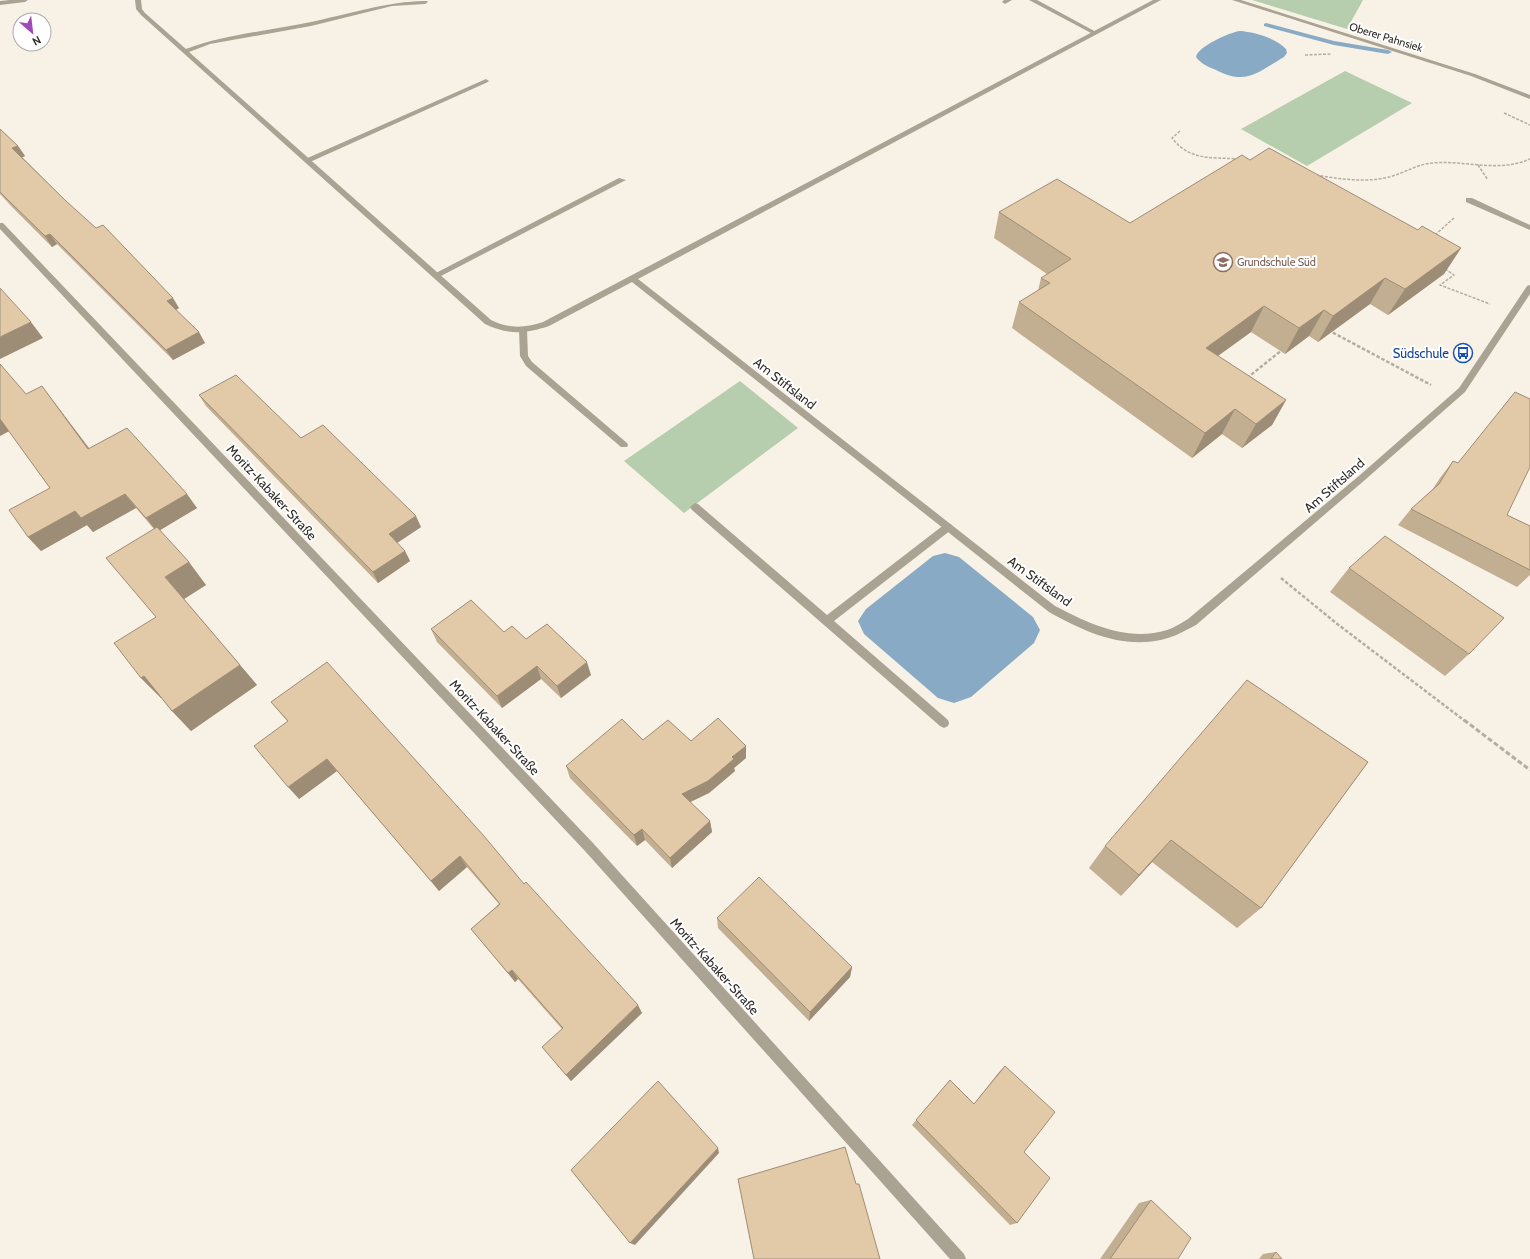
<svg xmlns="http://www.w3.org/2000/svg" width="1530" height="1259" font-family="Cabin,sans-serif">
	<rect width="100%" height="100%" fill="#f8f1e6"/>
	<path fill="#b6cead" d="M1252 0H1363L1347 29Z
		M1345 71 1412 103 1307 166 1241 129Z
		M740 381 798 428 684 513 624 461Z"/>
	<path fill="#89aac5" d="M1240 31C1254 32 1276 38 1286 49L1287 53 1284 57C1258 72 1247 86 1216 70 1209 67 1201 64 1196 57 1197 47 1230 32 1240 31Z
		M945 553 959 557 1033 617 1040 630 1034 643 971 697 954 703 938 698 864 634 858 621 866 609 933 556Z"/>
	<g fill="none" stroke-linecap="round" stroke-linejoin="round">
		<path fill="#89aac5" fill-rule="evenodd" d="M1266 23 1334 41 1388 50 1392 52 1388 54 1334 45 1264 26V24Z"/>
		<path stroke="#b3ada5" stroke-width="1.5" stroke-dasharray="3 1.5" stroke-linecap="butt" d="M1305 55 1331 54
			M1504 113 1530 125
			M1180 131 1172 138C1190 161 1211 157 1238 159
			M1478 165 1488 180
			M1316 175C1340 179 1365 183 1389 177 1405 173 1417 164 1433 163 1466 160 1498 173 1530 159
			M1435 235 1454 218
			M1445 269 1454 275 1440 285 1490 304"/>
		<path stroke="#b3ada5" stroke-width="2.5" stroke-dasharray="3.5 2" stroke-linecap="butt" d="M1328 330 1431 385
			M1247 378 1282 350
			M1281 578 1336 623 1465 721"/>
		<path stroke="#b3ada5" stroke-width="3" stroke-dasharray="5 2.5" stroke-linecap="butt" d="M1464 720 1530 770"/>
		<path fill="#aaa393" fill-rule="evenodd" d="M1004 0H1012L1005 4 1002 2Z
			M1029 0H1037L1098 33 1093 34Z
			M486 79 489 81 488 82 310 162 303 160Z
			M619 178 626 180 439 277H433L432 275Z
			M1466 198H1472L1530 225V230L1466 202Z
			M523 327 527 330 528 356 532 362 627 443 628 445 627 447H621L526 366 520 356 519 330Z
			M695 503 698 504 827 615 945 524H951L953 527 951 530 834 621 948 720 949 723 948 726 944 728 940 726 692 510 690 507Z"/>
		<path fill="#aaa393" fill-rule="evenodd" d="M10 0H28L25 2 0 5V1Z
			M135 0H141L142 9 145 13 186 49C226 34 269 31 311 22 343 15 395 0 427 1L428 2 425 4 392 6 311 26 210 44 189 52 491 320C509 329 524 328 543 322L1153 0H1161L638 279 1055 606C1090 624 1127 642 1167 630 1174 628 1181 623 1188 619L1360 475 1459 388 1527 286 1530 285V294L1465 392 1366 479 1196 625C1186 630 1178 635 1168 638 1125 651 1085 632 1049 612L632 282 549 326C525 334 508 335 485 324L141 15 136 9Z
			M1232 0H1241L1475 74 1530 95V99L1471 76Z
			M0 223H3L593 843 964 1254 966 1259H950L585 851 0 229Z"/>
	</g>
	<path fill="#c2ae90" d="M0 129 18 146 25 156 22 157 66 201 179 308 176 310 205 343 173 360 57 244 52 247 13 208 0 194Z
		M1250 160 1461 248 1444 274 1388 315 1370 304 1318 342 1309 336 1285 354 1251 332 1218 356 1286 400 1272 425 1242 448 1222 434 1192 458 1012 328 1019 302 1038 291 1041 278 1047 274 994 238 999 212 1130 223Z
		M26 394 54 402 89 448 197 508 160 530 206 585 184 599 257 685 191 731 172 711 162 698H161L141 678 156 617 154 529 136 508 93 532 87 525 41 551 28 537 50 488 9 431 0 436Z
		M199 395 301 438 421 527 397 543 405 551 410 561 378 583 206 406Z
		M1453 461 1507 515 1530 526V575L1517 587 1398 525 1411 509 1432 490 1440 478Z
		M1349 568 1469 654 1445 676 1330 592Z
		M431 629 504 632 526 639 591 675 561 698 541 679 502 708 437 642Z
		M271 702 524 884 642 1013 571 1081 542 1047 562 1029 518 979 515 982 471 929 499 904 467 867 439 891 337 771 299 799 288 722Z
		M643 740 691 741 746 758 734 768 735 771 709 793 690 802 710 821 712 832 672 868 645 840 637 846 570 778 566 766Z
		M1368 762 1261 908 1237 928 1152 862 1121 896 1089 868 1105 846Z
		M717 918 852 967 850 977 809 1021 718 928Z
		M1005 1066 1024 1152 1017 1223 1010 1225 912 1125 950 1080 974 1104 999 1072Z
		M1151 1200 1178 1259H1100L1139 1203Z
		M1276 1252 1282 1259H1259L1263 1254Z"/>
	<path fill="#9e8d76" d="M18 146 25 156 19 159 12 148Z
		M50 234 57 244 52 247 45 236Z
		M1461 248 1444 274 1388 315 1405 289Z
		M1385 278 1370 304 1318 342 1333 316Z
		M173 298 179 308 174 311 167 301Z
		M1264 306 1251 332 1194 373 1206 348Z
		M1324 310 1309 336 1285 354 1299 328Z
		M31 322 43 338 0 359V337Z
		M199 332 205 343 173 360 166 350Z
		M42 386 54 402 100 463 88 449Z
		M1286 400 1272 425 1242 448 1256 424Z
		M1235 409 1222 434 1192 458 1205 433Z
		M0 418 11 430 0 436Z
		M125 494 136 508 93 532 87 525 41 551 28 537 75 511Z
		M187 494 197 508 157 532 146 518Z
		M416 516 421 527 394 545 389 534Z
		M405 551 410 561 378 583 373 572Z
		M189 562 206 585 184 599 165 577Z
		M587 662 591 675 561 698 557 686Z
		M240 665 257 685 191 731 172 711Z
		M537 666 541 679 502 708 497 696Z
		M144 676 164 696 161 698 141 678Z
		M746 746V758L734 768 735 771 709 793 684 805 682 794 732 757Z
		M327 759 337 771 299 799 288 787Z
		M710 821 712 832 672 868 670 858Z
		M642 829 645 840 637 846 634 835Z
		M1171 840 1152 862 1121 896 1139 875Z
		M460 856 467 867 439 891 431 881Z
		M852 967 850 977 809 1021 810 1012Z
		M512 970 518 979 515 982 508 973Z
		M638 1005 642 1013 571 1081 566 1075Z
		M718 1148 719 1153 635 1245 630 1243Z"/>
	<path fill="#e2caa8" stroke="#9e8d76" d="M0 129 18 146 12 148 66 201 96 228 103 225 173 298 167 301 199 332 166 350 50 234 45 236 5 197 0 192Z
		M1269 148 1418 230 1422 226 1461 248 1405 289 1385 278 1333 316 1324 310 1299 328 1264 306 1206 348 1286 400 1256 424 1235 409 1205 433 1019 302 1050 283 1041 278 1071 259 999 212 1057 179 1130 223 1242 155 1250 160Z
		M0 288 31 322 0 337Z
		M0 364 26 394 42 386 88 449 127 428 187 494 146 518 125 494 81 518 75 511 28 537 9 510 50 488 0 419Z
		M236 375 301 438 323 425 416 516 389 534 405 551 373 572 199 395Z
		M1515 392 1530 399V467L1507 515 1530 526V570L1411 509 1439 484 1453 461 1458 463Z
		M157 527 189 562 165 577 240 665 172 711 144 676 141 678 114 643 156 617 106 558Z
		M1385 536 1504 618 1469 654 1349 568Z
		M471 600 504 632 512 626 526 639 547 624 587 662 557 686 537 666 497 696 431 629Z
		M327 662 484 836 524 884 526 882 638 1005 566 1075 542 1047 563 1028 512 970 508 973 471 929 500 904 460 856 431 881 327 759 288 787 254 746 288 721 271 702Z
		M1247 680 1368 762 1261 908 1171 840 1139 875 1105 846Z
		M718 718 746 746 732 757 734 759 708 781 682 794 710 821 670 858 642 829 634 835 566 766 622 719 643 740 668 720 691 741Z
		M759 877 852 967 810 1012 717 918Z
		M1005 1066 1055 1112 1024 1152 1050 1178 1017 1223 916 1120 950 1080 974 1104Z
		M658 1081 718 1148 630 1243 571 1170Z
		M845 1147 856 1184H859L880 1259H754L738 1179Z
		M1151 1200 1191 1238 1178 1259H1110Z
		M1276 1252 1282 1259H1271Z"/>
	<defs>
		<symbol id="school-ring" viewBox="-11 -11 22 22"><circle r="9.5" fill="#fff" stroke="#8d6e63" stroke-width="1.5"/><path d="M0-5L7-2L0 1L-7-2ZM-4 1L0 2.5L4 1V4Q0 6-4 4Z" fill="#8d6e63"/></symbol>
		<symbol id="bus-ring" viewBox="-11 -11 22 22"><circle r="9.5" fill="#fff" stroke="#1a4fb4" stroke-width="1.5"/><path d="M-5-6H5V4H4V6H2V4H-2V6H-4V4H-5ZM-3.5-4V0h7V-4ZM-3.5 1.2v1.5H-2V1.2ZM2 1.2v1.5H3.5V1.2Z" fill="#1a4fb4"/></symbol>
	</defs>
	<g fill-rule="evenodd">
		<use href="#school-ring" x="1212" y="251" width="22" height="22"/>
		<use href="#bus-ring" x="1452" y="342" width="22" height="22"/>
	</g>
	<g text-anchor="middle" stroke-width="4" stroke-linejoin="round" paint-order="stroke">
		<g font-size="11" fill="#2e2b27" stroke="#fff">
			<text transform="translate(1386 37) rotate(17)" y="4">Oberer Pahnsiek</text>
		</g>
		<g font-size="11" fill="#785e54" stroke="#fff" text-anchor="start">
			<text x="1237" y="266">Grundschule Süd</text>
		</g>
		<g font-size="13" fill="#164399" stroke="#fff" text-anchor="end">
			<text x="1449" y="358">Südschule</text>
		</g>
		<g font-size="13" fill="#2e2b27" stroke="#fff">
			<text transform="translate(785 383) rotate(38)" y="5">Am Stiftsland</text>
			<text transform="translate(1334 485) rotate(-41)" y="5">Am Stiftsland</text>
			<text transform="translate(272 492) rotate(47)" y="5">Moritz-Kabaker-Straße</text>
			<text transform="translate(1040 581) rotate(36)" y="5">Am Stiftsland</text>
			<text transform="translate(495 727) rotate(47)" y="5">Moritz-Kabaker-Straße</text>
			<text transform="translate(715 966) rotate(48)" y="5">Moritz-Kabaker-Straße</text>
		</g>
	</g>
	<g transform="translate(32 32) rotate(152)"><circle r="19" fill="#ffffff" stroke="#abaaa9"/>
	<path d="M0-3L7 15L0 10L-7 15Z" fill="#9f49b6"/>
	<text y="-6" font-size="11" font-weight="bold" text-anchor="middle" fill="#2e2b27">N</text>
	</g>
</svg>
